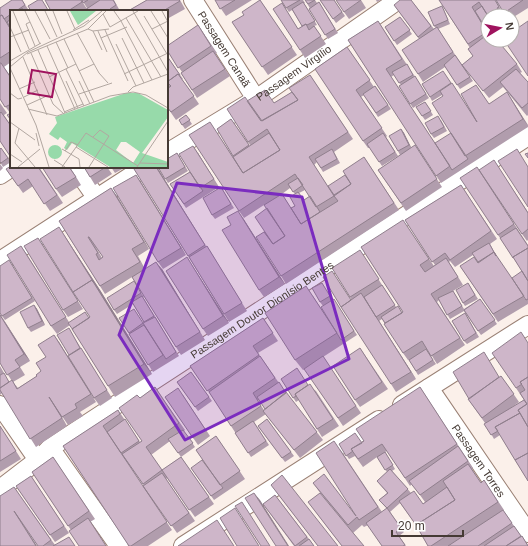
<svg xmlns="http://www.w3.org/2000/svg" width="528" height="546" font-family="Arial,sans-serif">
	<rect width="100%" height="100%" fill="#fbf0ea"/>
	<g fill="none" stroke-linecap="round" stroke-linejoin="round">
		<defs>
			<g id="street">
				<path id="s1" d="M193 0 256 99"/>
				<path d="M0 71 9 66 11 69"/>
				<path id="s2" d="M167 153 256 99 398 0"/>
				<path d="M75 167 96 197"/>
				<path d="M0 175 12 167"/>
				<path d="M0 261 145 167"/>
				<path id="s3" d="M429 388 528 533"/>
				<path d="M0 405 38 460"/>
				<path d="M402 405 528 325"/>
				<path d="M50 448 119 546"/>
				<path id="s4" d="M0 489 38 460 50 448 528 136"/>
				<path d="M183 546 379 420"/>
			</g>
		</defs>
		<use href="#street" stroke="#9a8074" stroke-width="20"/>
		<use href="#street" stroke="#fff" stroke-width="18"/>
	</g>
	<path fill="#b19dad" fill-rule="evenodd" d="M22 0 28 9 25 11H11V28L7 22V23L11 29V62L4 67 11 77V120L10 113 0 99V8Z
		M81 0 87 9V8L82 0H114L120 11H51Z
		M147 0H180L185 9 167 19V11H128Z
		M215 0H252L226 16Z
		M260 0 297 55 268 75 232 22 244 15Z
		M281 0H303L305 3H304L317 25 314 26 326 44 305 58 300 50 282 3 298 29 302 26 292 10 289 12Z
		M305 0H315L317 3 319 2 338 33 328 39Z
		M320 0H334L345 16 336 23Z
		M361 0 366 8 349 19 344 12Z
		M376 0H381L377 2Z
		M411 0 434 29 436 28 434 26 444 10 450 24 438 29 458 59 473 81 460 89 445 67 423 82 418 74 419 39 394 5Z
		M439 0H495L504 14 502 15 503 16H488V40L517 64 522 72 520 73 528 82V115L527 116 503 87 489 98 468 72 462 65 473 56 468 49 470 48Z
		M496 0H528V8L512 18V16H507Z
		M400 17 412 34 397 45 385 27Z
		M378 21 429 98 413 108 399 86 401 85 394 75 391 77 448 163 451 133 443 96 442 95 432 101 430 97 451 83 475 118 489 104 512 100 528 125V127L441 183 348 40Z
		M198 25 217 53 215 54 230 76 197 98 181 73 182 72 167 50Z
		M347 47 374 87 375 86 391 109 378 117 364 95 361 97 387 136 386 137 398 156 382 166 370 148H368L363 141Z
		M167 56 183 79H182L199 104 176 120 167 107 169 87 167 85Z
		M310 75 353 139 334 152 340 163 323 172 317 162 314 165 332 193 345 175 364 157 399 210 286 284 281 276 264 232 267 208 264 205 244 218 239 211 215 130 233 157H234L217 129 231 119 250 146H251L248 142V101L274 103 292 92ZM290 188 295 194V206L291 208 282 194ZM305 190 310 196 304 200 299 193Z
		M425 102 433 115 425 120 416 107Z
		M0 103 7 113 4 115 11 126V157L0 141Z
		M186 115 192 124 185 129 179 120Z
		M441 120 447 131 434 138 431 134Z
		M401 129 404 133 411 148 420 153 442 187 406 211 378 170 400 155 398 151Z
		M1 148 11 162 3 167 0 162Z
		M177 153 188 171 168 183 158 167Z
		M198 153 219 187 186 208 170 184 190 172Z
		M0 164 3 168 0 171Z
		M39 167 63 203 50 211 33 186 23 193 6 169Z
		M70 167 81 185 62 197 56 189Z
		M84 167H107L112 174 95 185Z
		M111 167H126L115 173Z
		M137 167H157L206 246H207L212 254 247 311 229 322 224 314 134 169Z
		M499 168 528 212V240L527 241 522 234Z
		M136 175 186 255 163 269 158 262Z
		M482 175 528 245V304L498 322 460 266 478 262 473 255 455 267 450 261 449 262 463 285 453 291 464 309 480 299 497 324 481 335 464 311 450 319 439 300 437 302 465 345 437 364 427 348 421 352 426 349 436 364 418 375 409 360H408L403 353 382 319 379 321 378 319 416 379 396 392 391 384 350 297 365 258 396 307 402 313 403 312 361 247 408 228 434 266 435 265 405 220 461 185 497 239 490 244 499 260 525 299 522 271 498 235Z
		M221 187 234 208 215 219 212 215Z
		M111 188 149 249 138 256 145 269H162L205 340 181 355 132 277 105 294 59 221ZM94 244 103 257 102 258Z
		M243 218 285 284 264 297 259 290Z
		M64 235 100 290 152 374 115 397 108 386 70 325 57 334 51 326 21 246 69 322 89 318 90 317Z
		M38 238 83 309 68 317 63 310Z
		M11 264 35 301 5 320 0 313Z
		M192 265 229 323 208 336 203 329Z
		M322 283 332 300 336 303 357 335 323 357 361 413 343 426 305 369 303 370 295 360 313 296 335 330 323 306 320 302Z
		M468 283 478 299 465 306 463 303Z
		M136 285 144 297H143L158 321 179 356 153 372 119 318 144 323 133 304 117 314 114 310Z
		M34 305 37 309 45 325 31 332 28 328Z
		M465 313 479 337 467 344 464 341Z
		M0 314 30 361 20 367 25 375 13 382 18 388 37 376 41 371 46 357 59 342 96 402 80 412 83 416 68 425 56 407 67 426 36 447 2 393 0 395V375L10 382 12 381 0 363Z
		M263 318 278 341 258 353 286 393 323 440 300 458 266 414 254 422 269 445 251 457 213 398 190 366ZM259 400 265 409 264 410 258 401Z
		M71 332 112 398 100 406 94 398 69 355Z
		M528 342V481L500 435 494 439 485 423 468 399 501 376 519 402 512 407 524 400 516 388Z
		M360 348 388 389 360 407 355 400Z
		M0 366 4 373 0 375Z
		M191 372 212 401 198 411 177 382Z
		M281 379 308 385 316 391 339 426 322 437 299 400 296 402Z
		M155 387 185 430 184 431 195 447 181 457 170 441 151 455 162 470 181 457 214 504 195 517 167 478 166 479 195 521 177 533 108 434 172 530 148 546H129L63 446 118 410 140 442 142 441 140 398Z
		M420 387 473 468 472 469 481 483 484 480 504 510H503L521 536H522L528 545V546H428L416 525 400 503 390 512 404 532 399 536 406 546H382L368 525 364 527 362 525 353 533 318 490 313 483 356 516 340 449 382 512 387 509 379 500 387 493 377 481 387 472 377 457 363 467 355 456 349 459 339 444 362 442 364 441ZM387 451 410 486 412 484 425 502 423 504 408 495 411 493 392 471 395 469 385 452Z
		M183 395 210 436 198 445 165 397Z
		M267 419 294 456 285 462 258 426Z
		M0 426 21 459 0 472Z
		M216 436 245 479 214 500 191 468 223 488 196 450Z
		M53 457 95 519 90 522 71 530 32 472Z
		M31 476 69 533 55 542 16 486Z
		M271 485 338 546H318Z
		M14 487 55 545 76 546H38L20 519 0 546Z
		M275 495 309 539 314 546H294L263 504Z
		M308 502 364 546H342Z"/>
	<path fill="#907f8d" d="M507 92 512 100 528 126 523 119Z
		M401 129 404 133 412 149 409 145Z
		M193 146 198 153 219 187 214 179Z
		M156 167H157L210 253 205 245Z
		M136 175 141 182 186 255 181 248Z
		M111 188 117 196 149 249 144 242Z
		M238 211 243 218 285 284 279 277Z
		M59 227 100 290 152 374 144 364Z
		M21 246 26 253 71 325 66 317Z
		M187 257 192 265 229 323 223 316Z
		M156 262 162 269 205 340 200 332Z
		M361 293 366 301 416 379 411 372Z
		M34 305 37 309 45 325 42 321Z
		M0 314 30 361 24 354Z
		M54 335 59 342 96 402 91 394Z
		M49 397 54 404 67 426 62 418Z
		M254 493 260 500 289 546H288Z
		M14 511 19 518 37 546H36Z"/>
	<path fill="#ceb6c9" stroke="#907f8d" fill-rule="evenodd" d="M12 0H22L25 5 16 11H11V14L4 19 2 15 0 16V8Z
		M38 0H42L48 10 47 11H31L28 6Z
		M45 0H81L82 2 68 11H51Z
		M82 0H88L83 3Z
		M100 0H113L116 5 110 9 111 11H86L85 10Z
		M147 0H179L180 1 163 11H128Z
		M215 0H235L220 9Z
		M260 0 292 47 262 67 232 22 244 15 242 12Z
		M281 0H300L286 8Z
		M305 0H315L308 4Z
		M320 0H334L342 12 333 19Z
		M336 0H361L344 12Z
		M400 0H411L431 26 418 37 394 5Z
		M439 0H495L499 7 497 8 501 14 499 16H488L479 2 472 7 487 32 468 44Z
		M496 0H523L504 13Z
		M303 2 315 21 307 25 306 24 302 26 292 9Z
		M319 2 335 29 325 35 309 9Z
		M282 3 298 29 306 24 309 30 314 26 321 36 300 50 273 9Z
		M442 6 448 20 434 26 428 12Z
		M482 6 488 16V32L475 11Z
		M22 8 24 11H17Z
		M2 15 11 30V51L0 58V16Z
		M400 17 410 30 394 41 385 27Z
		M11 19V28L7 22Z
		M378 21 402 59 386 69 450 166 436 176 348 40Z
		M528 21V76L504 40H512V32Z
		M198 25 211 46 178 68 167 50V46Z
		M437 27 453 52 418 74 402 50Z
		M488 34V40H497L517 64 483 91 462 65 473 56 468 49Z
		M347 47 370 80 356 90 382 128 363 141 315 69Z
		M213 51 225 69 192 90 181 73Z
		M455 55 470 77 457 85 444 65Z
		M167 56 180 75H179L178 74 167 82 168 83 167 84Z
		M0 63H1L11 78V104L5 107 0 99Z
		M407 64 413 75 399 83 392 72Z
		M516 69 528 82V103L522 108 500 82Z
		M443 71 451 83 430 97 422 84Z
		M178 74 194 96 171 112 167 107V89L171 86 167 82Z
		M310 75 348 132 309 157 334 196 316 207 295 174 239 211 189 135 210 122 243 173 280 150 267 129 248 142 227 109 245 97 262 121 298 100 289 88Z
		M415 76 426 94 410 104 399 86Z
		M452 83 477 122 461 94 476 85 489 104 507 92 523 119 465 156 432 103 443 96 440 91Z
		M375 86 388 105 376 113 363 94Z
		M265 90 274 103 292 92 298 100 261 121 247 101Z
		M425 102 431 111 422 116 416 107Z
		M1 112 11 126V155L10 156 0 141V113Z
		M11 113V120L7 115Z
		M186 115 190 120 182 125 179 120Z
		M438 116 444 127 431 134 425 123Z
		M231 119 249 145 233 156 217 129Z
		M401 129 409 145 398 151 389 136Z
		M269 133 280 150 243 173 233 157Z
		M383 133 395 152 379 162 367 144Z
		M451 133 468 159 452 170 435 143Z
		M415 145 437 179 401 203 378 170Z
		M193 146 214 179 200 188 179 154Z
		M1 148 8 158 1 163 0 162V149Z
		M332 149 337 159 321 168 315 159Z
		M517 149 528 167V207L498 161Z
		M177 153 185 167 165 179 158 167H167V159Z
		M528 153V158L525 154Z
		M364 157 394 203 281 276 256 237 264 232 273 244 285 236 264 205 282 194 301 224 338 201 334 196 351 184 343 171Z
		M494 160 528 213V229L522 234 479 170Z
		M11 166V167H38L57 195 44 204 28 179 18 186 6 169Z
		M42 167H69L76 177 56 189Z
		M84 167H106L90 177Z
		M137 167H156L205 245 188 256 134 169Z
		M477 167 514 224 498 235 460 178Z
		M190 172 203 191 184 204 170 184Z
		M136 175 181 248 158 262 113 188Z
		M345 175 351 184 334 195 328 186Z
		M298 178 303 185 293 192 288 184Z
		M461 185 491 231 450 260 445 253 432 262 405 220Z
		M221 187 231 204 212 215 203 198Z
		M111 188 144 242 132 249 140 262 100 286 59 221ZM88 237H89L103 257 99 260 96 254 98 253Z
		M298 192 304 200 310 196 320 212 301 224 291 208 295 206 290 197Z
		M267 208 285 236 273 244 255 217Z
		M238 211 279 277 259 290 222 230 231 225 227 217Z
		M403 220 429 259 420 265 425 272 446 258 458 277 431 294 460 338 431 356 422 341 403 353 384 324 403 312 361 247Z
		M59 227 94 283 92 280 73 292 40 239Z
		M516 228 528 246V248L513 257V258L500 238Z
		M38 238 78 301 63 310 24 246Z
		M489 243 496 256 494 252 478 262 472 253Z
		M21 246 66 317 51 326 7 255Z
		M207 246 242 303 224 314 189 257Z
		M528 248V281L513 257Z
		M360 250 379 279 350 297 332 268Z
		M494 252 524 296 493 314 460 266 474 257 478 263Z
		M187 257 223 316 203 329 166 271Z
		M9 260 32 298 2 316 0 313V266Z
		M156 262 200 332 176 347 132 277Z
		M332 271 351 300 341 307 323 277Z
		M522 271 528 281V299L526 300 512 278Z
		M92 280 144 364 108 386 72 329 90 317 73 292Z
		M134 281 141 293 114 310 107 298Z
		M322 283 330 296 320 302 312 288Z
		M468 283 475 295 463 303 456 290Z
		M382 285 395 305 376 317 364 297Z
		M306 286 337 333 295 360 265 313Z
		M453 291 462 306 447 315 438 298Z
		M361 293 411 372 391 384 341 307Z
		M142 296 154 316 144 322 132 302Z
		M334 299 354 331 341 340 321 307Z
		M480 299 495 320 478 331 464 310Z
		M34 305 42 321 28 328 20 312Z
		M398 306 402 313 385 323 381 317Z
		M134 309 143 323 129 333 119 318Z
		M85 312 89 318 72 329 73 330 68 323Z
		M465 313 476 333 464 341 452 321Z
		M0 315 24 354 15 360 20 367 7 375 0 363Z
		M155 317 176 352 166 359 143 323Z
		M263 318 273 333 253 346 259 355 207 391 190 366Z
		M144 325 163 355 148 365 129 334Z
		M69 328 80 348 69 355 57 335Z
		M521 332 528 343V377L520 382 522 384 516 388 492 353Z
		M54 335 91 394 75 404 77 408 62 417 49 397 62 418 30 439 0 390V388L12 380 17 389 37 376 36 375 41 371 36 363 46 357 38 345Z
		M81 348 107 390 94 398 68 356Z
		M360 348 382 382 355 400 333 366Z
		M426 349 433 360 416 371 409 360Z
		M484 352 499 377 469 399 453 372Z
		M260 356 275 378 253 393 261 406 231 426 209 392Z
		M323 356 356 406 338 418 304 369Z
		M297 368 308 385 295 394 296 396 293 398 281 379Z
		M191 372 209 397 195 407 177 382Z
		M4 373 9 382 0 388V375Z
		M501 376 514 394 482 418 468 399Z
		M528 377V427L518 410 527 404 520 393 525 390 520 382Z
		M279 382 286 393 265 409 257 397Z
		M310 384 333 419 317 429 295 394Z
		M155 387 179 423 146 447 162 470 143 484 122 454 142 441 119 408 137 395 140 398Z
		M420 387 457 444 405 478 382 444 358 459 351 449 364 441 356 429Z
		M178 388 205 429 193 438 165 397Z
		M286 392 317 432 294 450 263 411Z
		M524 400 527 404 518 410 520 413 495 427 498 431 491 435 484 424Z
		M118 410 120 414 103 426 167 522 131 546H129L63 446Z
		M520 413 528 427V453L515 460 495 427Z
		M125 419 139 441 121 453 107 432Z
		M267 419 291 452 282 458 258 426Z
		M253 421 266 441 248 453 235 433Z
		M0 426 16 451 0 461Z
		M183 430 193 443 178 453 168 439Z
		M355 433 362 443 351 449 353 451 346 456 339 444Z
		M216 436 240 471 220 485 196 450Z
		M334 441 378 507 359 520 357 517 348 525 313 483 324 474 356 516 316 453Z
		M458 446 468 461 420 495 409 481Z
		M385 452 393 465 385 470 377 457Z
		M528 453V481L515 460Z
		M53 457 89 511 68 526 32 472Z
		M181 457 209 497 189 510 162 470Z
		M202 460 223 488 211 496 191 468Z
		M468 464 481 483 484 480 498 502 431 546H428L416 525 455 500 443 481Z
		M390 469 408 489 387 508 379 500 388 493 377 481Z
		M162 473 189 513 171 526 143 486Z
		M282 475 338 546H318L271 485Z
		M31 476 64 526 50 535 16 486Z
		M14 487 51 540 43 546H38L14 511 36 546H0V496Z
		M447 487 455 500 416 525 399 501 414 491 423 504Z
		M254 493 288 546H276L245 498Z
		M320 493 364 546H342L308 502Z
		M275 495 307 537 295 546 263 504Z
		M242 502 270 546H261L235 506Z
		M235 508 259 546H237L220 518Z
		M387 508 401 528 396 532 405 545 403 546H382L366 523Z
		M503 510 512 523 478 546H448Z
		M88 518 106 546H79L69 531Z
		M217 520 234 546H178Z
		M514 526 521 536 506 546H484Z
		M522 536 528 546H506Z
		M69 537 75 546H53Z
		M309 539 314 546H299Z"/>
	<path fill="#7b2cbf" fill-opacity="0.2" stroke="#7b2cbf" stroke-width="3" stroke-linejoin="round" d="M177 183 302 197 349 359 185 440 119 335Z"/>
	<g text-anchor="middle" stroke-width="3" stroke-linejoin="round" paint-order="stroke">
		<g font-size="11" fill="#453a34" stroke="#fff">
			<text dy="4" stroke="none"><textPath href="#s1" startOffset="58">Passagem Canaã</textPath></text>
			<text dy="4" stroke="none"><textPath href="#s2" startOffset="150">Passagem Virgílio</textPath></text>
			<text dy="4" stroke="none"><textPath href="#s4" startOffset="318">Passagem Doutor Dionísio Bentes</textPath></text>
			<text dy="4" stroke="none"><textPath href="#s3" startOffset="88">Passagem Torres</textPath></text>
		</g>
	</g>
	<g transform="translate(10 10)">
		<rect width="158" height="158" fill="#fbf0ea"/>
		<path d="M60 1H86L68 15ZM116 83H128L158 100V107L132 143 158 152V157H100L62 133 57 140 54 138 57 132 50 127 48 130 39 124 47 113 45 107ZM111 132H116L130 142 123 153 106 140ZM38 142a7 7 0 1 1 14 0a7 7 0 1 1-14 0Z" fill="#97daaa" fill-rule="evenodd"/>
		<path fill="none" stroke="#b2a7a1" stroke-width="1" d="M3 1 19 39M15 1 30 34M25 1 40 29M35 1 47 27M43 1 52 24M57 1 65 19M104 1 111 11M123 1 158 62M141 1 158 28M152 1 158 12M93 4 100 17 128 1M134 6 157 44M116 8 151 67M111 11 142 70M20 12 16 14 25 36M0 17 11 42M78 19 83 21 99 19M142 19 158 11M63 20 79 10M95 20 118 71M83 21 92 40M88 21 97 42M67 23 89 63 98 73M0 27 19 20M91 28 117 17M112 28 134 73M54 29 84 92M46 32 58 58M106 34 126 76M37 36 65 99M28 40 55 103M21 43 43 94 54 104M17 44 78 19 96 1M13 47 37 105M0 51 31 33M0 57 18 42 74 16 92 1M0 58 26 115 39 157M56 59 74 96M69 61 84 54M114 64 158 43M39 67 66 54M56 71 68 98M69 71 80 94M9 79 25 72M118 82 123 77 158 64M0 83 8 89 12 88M69 84 102 73M14 87 28 80M17 95 39 85M18 99 47 106 100 86 123 82 136 85 158 98M54 102 73 94M0 112 25 130M9 118 5 133 25 157M26 123 29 136M66 137 98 157M52 139 69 149 70 157M55 141 61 132 68 135M0 144 12 152M44 150 55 157M130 153 158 154M8 157 30 139M52 157 76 123 128 156M79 157 99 126 90 120 83 127M127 157 158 111"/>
		<path fill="#9f135e" fill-opacity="0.15" stroke="#9f135e" stroke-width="2" d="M22 60 46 64 42 87 18 83Z"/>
		<rect width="158" height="158" fill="none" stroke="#453a34" stroke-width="2"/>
	</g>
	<g transform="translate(500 28) rotate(80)"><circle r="19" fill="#ffffff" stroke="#b5b0ae"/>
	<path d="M0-3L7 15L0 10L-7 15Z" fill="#9f135e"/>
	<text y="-6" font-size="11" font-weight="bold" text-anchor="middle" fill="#453a34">N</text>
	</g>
	<path d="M392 530v6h71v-6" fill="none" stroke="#453a34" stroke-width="2"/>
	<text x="398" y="530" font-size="12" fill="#453a34" stroke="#ffffff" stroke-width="3" paint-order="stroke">20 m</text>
</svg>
